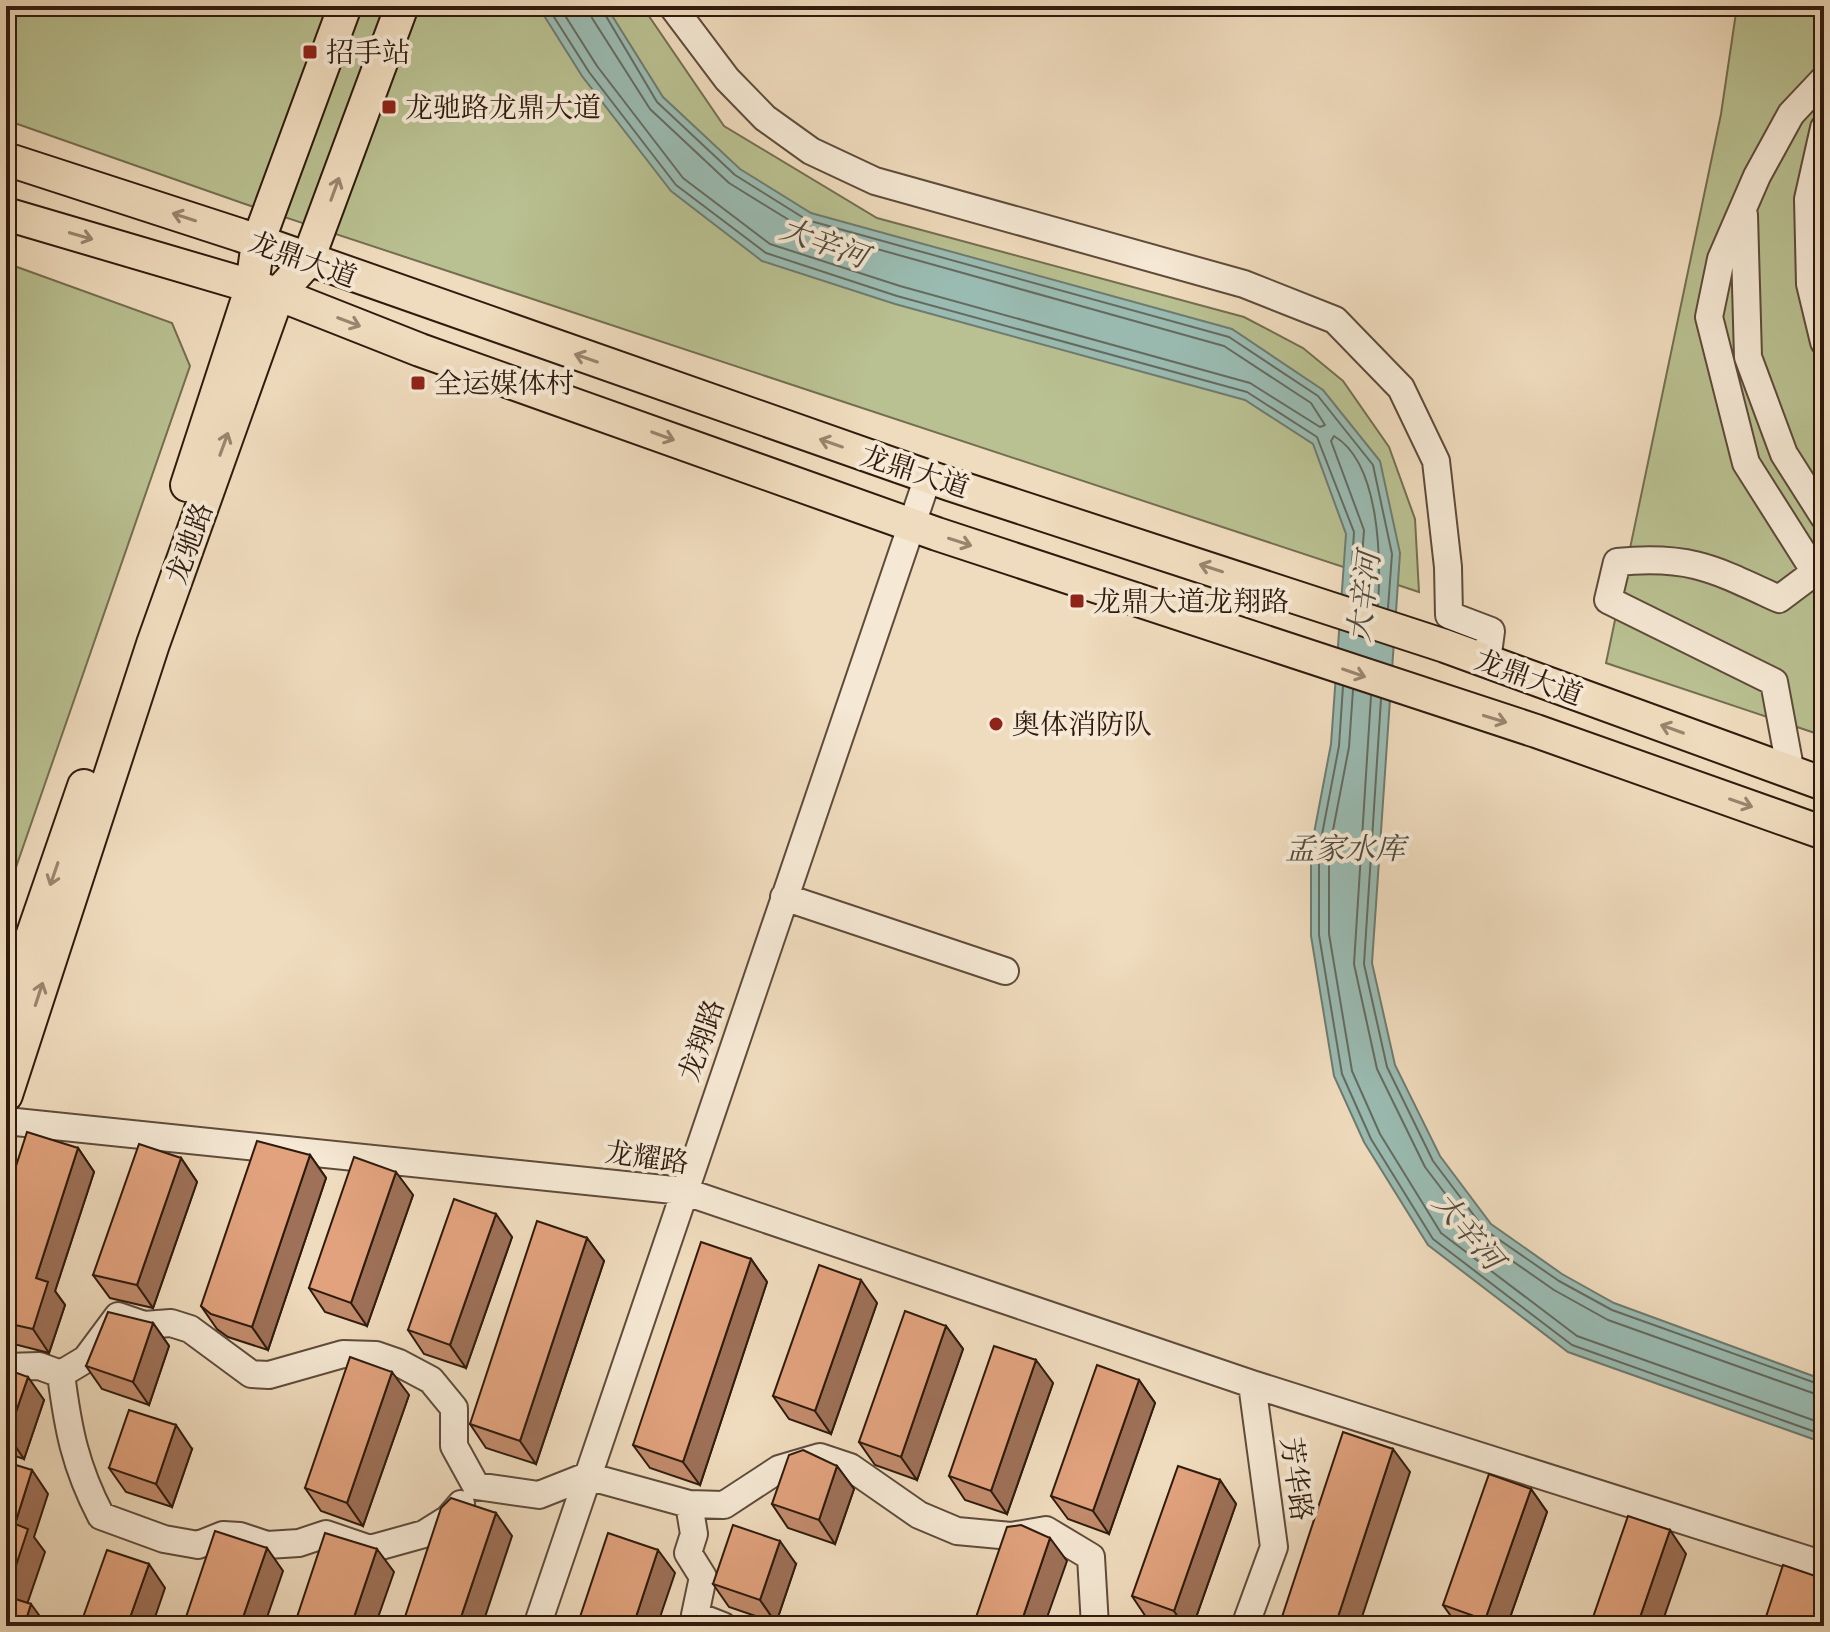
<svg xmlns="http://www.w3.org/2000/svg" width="1830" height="1632" font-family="'IM FELL Great Primer','Noto Serif SC',serif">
	<rect width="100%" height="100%" fill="#efdbbd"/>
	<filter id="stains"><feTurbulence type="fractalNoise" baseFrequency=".0025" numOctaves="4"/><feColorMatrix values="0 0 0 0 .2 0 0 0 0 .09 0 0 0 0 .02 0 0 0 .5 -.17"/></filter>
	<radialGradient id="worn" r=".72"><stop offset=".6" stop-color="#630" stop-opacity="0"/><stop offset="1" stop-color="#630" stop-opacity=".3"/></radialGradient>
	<path fill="#b9c091" stroke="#746e50" stroke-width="2" d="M6 6H642L724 126 877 218 1244 317 1303 348 1343 381 1389 447 1415 519 1419 592 245 204 6 120Z
		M1737 6H1824V736L1606 663 1721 114Z
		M6 263 172 323 190 366 6 896Z"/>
	<path fill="#9abbb2" stroke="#6f7b70" stroke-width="2" d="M538 6H606L663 97 740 169 811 213 1232 329 1323 390 1380 461 1400 553 1372 963 1395 1065 1440 1156 1491 1224 1562 1274 1614 1303 1824 1380V1443L1568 1352 1428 1245 1364 1142 1334 1076 1311 936V849L1331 744 1346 534 1313 444 1245 400 895 304 762 261 671 191 582 76Z"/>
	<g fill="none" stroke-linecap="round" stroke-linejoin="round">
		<path stroke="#646b60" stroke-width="2" d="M547 6 589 72 676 185 766 253 897 296 1247 392 1317 437 1354 532 1350 596
			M559 6 597 66 683 178 770 244 900 286 1250 383 1320 427 1325 425 1311 403 1224 346 802 228 729 183 650 109 592 18 589 6
			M600 6 657 102 735 175 807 220 1229 337 1318 396 1373 465 1392 554 1388 608
			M1359 599 1364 530 1331 441 1334 436C1380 463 1381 558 1378 605
			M1343 686 1339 746 1319 850V935L1342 1074 1371 1139 1433 1239 1572 1345 1824 1435
			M1353 690 1349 747 1329 851V934L1352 1071 1380 1134 1441 1233 1577 1336 1824 1424
			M1371 696 1354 964 1377 1069 1425 1167 1478 1237 1554 1290 1608 1320 1824 1397
			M1381 699 1364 964 1387 1067 1433 1161 1485 1230 1559 1281 1612 1310 1824 1386"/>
		<defs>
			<path id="minor" d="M672 6 727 79 765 118 811 151 875 181 1244 284 1335 320 1401 388 1436 461 1448 567 1449 615 1491 631 1487 661
				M1824 128 1808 199 1810 284 1824 342
				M1744 215 1748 357 1784 454 1824 517
				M1791 773 1774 682 1608 600 1617 562C1690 555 1714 569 1779 599L1815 572 1746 463 1709 317 1721 259 1757 176 1791 114 1824 79
				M784 897 1005 971
				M6 1121 683 1191 1252 1384 1824 1565
				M6 1367 39 1366 61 1374 86 1359 118 1316 144 1325 171 1323 190 1329 251 1374 269 1375 343 1354 376 1355 399 1363 431 1380 454 1408V1446L476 1486 539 1495 587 1476 689 1504 724 1505 779 1469 820 1457 850 1467 919 1515 957 1531 1011 1536 1046 1530 1091 1557 1095 1626
				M61 1374C68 1429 75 1466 101 1516L164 1539 198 1545 223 1535 240 1536 267 1545 299 1543 326 1534 370 1549 424 1534 448 1519 461 1504
				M689 1504 694 1534 688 1553 703 1577 695 1615 723 1626
				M537 1626 928 477
				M1245 1626 1274 1547 1252 1384"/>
			<path id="major" d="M6 159 240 235 949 484 1445 646 1824 784
				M6 214 278 294 420 350 937 534 1536 731 1824 833
				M187 485 252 286 258 242 345 6
				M6 1012 84 786
				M6 1095 153 644 278 294 307 262 402 6"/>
		</defs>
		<use href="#minor" stroke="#5f4b3a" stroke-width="30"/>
		<use href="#major" stroke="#2f1b0e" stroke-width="36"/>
		<use href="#minor" stroke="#f5e8d4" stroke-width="26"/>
		<use href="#major" stroke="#efdbbd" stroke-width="32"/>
	</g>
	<path fill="#c28b6c" stroke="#2f1b0e" stroke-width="2" d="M78 1148 94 1172 55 1291 65 1305 49 1353 6 1342V1197Z
		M310 1155 326 1178 268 1350 228 1337 217 1329 201 1306Z
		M181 1158 197 1182 153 1308 110 1298 93 1275Z
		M413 1195 367 1326 325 1312 309 1288Z
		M512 1237 466 1368 424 1354 408 1330Z
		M587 1238 604 1261 536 1464 486 1448 470 1424Z
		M751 1259 767 1282 700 1485 650 1468 633 1445Z
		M877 1303 831 1434 789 1419 773 1396Z
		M153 1323 169 1346 149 1405 102 1389 86 1366Z
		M946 1326 963 1349 917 1480 875 1465 859 1442Z
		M6 1369 44 1400 24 1459 6 1453Z
		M1139 1380 1155 1403 1109 1534 1068 1519 1051 1496Z
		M1053 1383 1007 1514 965 1500 949 1476Z
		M409 1395 363 1526 321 1511 305 1488Z
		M192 1449 172 1507 126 1492 109 1468Z
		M837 1466 854 1489 835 1544 788 1528 772 1504Z
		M1220 1480 1236 1504 1193 1626H1166L1148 1620 1132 1596Z
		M1531 1489 1547 1512 1507 1626H1458L1443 1605Z
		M796 1564 776 1623 729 1607 713 1584Z"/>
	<path fill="#9e7158" stroke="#2f1b0e" stroke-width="2" d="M78 1148 94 1172 55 1291 65 1305 49 1353 33 1329 36 1278Z
		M310 1155 326 1178 268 1350 252 1327Z
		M181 1158 197 1182 153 1308 137 1285Z
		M396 1172 413 1195 367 1326 351 1303Z
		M496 1214 512 1237 466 1368 450 1345Z
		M587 1238 604 1261 536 1464 520 1441Z
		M751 1259 767 1282 700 1485 683 1462Z
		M861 1280 877 1303 831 1434 815 1411Z
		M153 1323 169 1346 149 1405 133 1382Z
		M946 1326 963 1349 917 1480 901 1457Z
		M1036 1360 1053 1383 1007 1514 991 1491Z
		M392 1372 409 1395 363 1526 347 1503Z
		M28 1377 44 1400 24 1459 8 1435Z
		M1139 1380 1155 1403 1109 1534 1093 1511Z
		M176 1425 192 1449 172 1507 156 1484Z
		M1393 1449 1410 1472 1359 1626H1335Z
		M837 1466 854 1489 835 1544 819 1520Z
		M32 1470 48 1494 34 1537 45 1552 22 1619 6 1596 15 1524Z
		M1220 1480 1236 1504 1193 1626H1184L1174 1611Z
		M1531 1489 1547 1512 1507 1626H1489L1485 1620Z
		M496 1513 512 1536 482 1626H458Z
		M1670 1530 1686 1554 1661 1626H1637Z
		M1050 1538 1067 1561 1044 1626H1020Z
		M780 1541 796 1564 776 1623 760 1600Z
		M267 1548 283 1571 264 1626H240Z
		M377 1549 394 1572 375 1626H351Z
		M658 1550 675 1573 657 1626H633Z
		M149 1564 165 1588 152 1626H127Z
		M31 1604 47 1626H24Z
		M1824 1611V1626H1819Z"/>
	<path fill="#e1a27d" stroke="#2f1b0e" stroke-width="2" d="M27 1132 78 1148 36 1278 48 1282 33 1329 6 1323V1197Z
		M257 1141 310 1155 252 1327 211 1314 201 1306Z
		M139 1144 181 1158 137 1285 93 1275Z
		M354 1157 396 1172 351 1303 309 1288Z
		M454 1199 496 1214 450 1345 408 1330Z
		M537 1221 587 1238 520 1441 470 1424Z
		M701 1242 751 1259 683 1462 633 1445Z
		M819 1265 861 1280 815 1411 773 1396Z
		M905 1311 946 1326 901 1457 859 1442Z
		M108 1312 153 1323 133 1382 86 1366Z
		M994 1346 1036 1360 991 1491 949 1476Z
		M350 1357 392 1372 347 1503 305 1488Z
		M1097 1365 1139 1380 1093 1511 1051 1496Z
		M6 1369 28 1377 8 1435H6Z
		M129 1410 176 1425 156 1484 109 1468Z
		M1343 1432 1393 1449 1335 1626H1279Z
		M803 1450 837 1466 819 1520 772 1504 789 1455Z
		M6 1462 32 1470 15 1524 28 1529 6 1596 31 1604 24 1626H6Z
		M1178 1466 1220 1480 1174 1611 1132 1596Z
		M1489 1474 1531 1489 1485 1620 1443 1605Z
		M451 1498 496 1513 458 1626H402L441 1508Z
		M1628 1516 1670 1530 1637 1626H1590Z
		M733 1525 780 1541 760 1600 713 1584Z
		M1021 1525 1050 1538 1020 1626H973L1007 1527Z
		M215 1531 267 1548 240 1626H183Z
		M325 1533 377 1549 351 1626H294Z
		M608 1533 658 1550 633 1626H577Z
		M107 1550 149 1564 127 1626H80Z
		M1783 1565 1824 1579V1611L1819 1626H1763Z
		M697 1616 735 1626H693Z"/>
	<defs><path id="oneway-shaft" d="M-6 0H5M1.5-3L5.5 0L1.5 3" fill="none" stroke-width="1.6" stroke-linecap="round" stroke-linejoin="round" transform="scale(2)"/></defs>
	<g stroke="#99856e">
		<use href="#oneway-shaft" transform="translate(335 189) rotate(-70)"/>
		<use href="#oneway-shaft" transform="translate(184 217) rotate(-162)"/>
		<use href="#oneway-shaft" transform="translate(81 236) rotate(16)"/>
		<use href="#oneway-shaft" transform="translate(349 322) rotate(21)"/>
		<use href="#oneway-shaft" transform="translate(586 358) rotate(-161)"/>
		<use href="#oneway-shaft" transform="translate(663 436) rotate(20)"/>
		<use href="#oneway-shaft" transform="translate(831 443) rotate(-161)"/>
		<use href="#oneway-shaft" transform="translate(224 444) rotate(-70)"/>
		<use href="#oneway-shaft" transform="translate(960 542) rotate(18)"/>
		<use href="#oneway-shaft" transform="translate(1211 568) rotate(-162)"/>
		<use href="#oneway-shaft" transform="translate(1354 673) rotate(19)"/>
		<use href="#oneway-shaft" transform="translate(1495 719) rotate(17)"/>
		<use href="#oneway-shaft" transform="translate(1672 729) rotate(-160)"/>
		<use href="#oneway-shaft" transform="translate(1741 803) rotate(19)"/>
		<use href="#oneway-shaft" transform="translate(54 874) rotate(109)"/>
		<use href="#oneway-shaft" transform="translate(39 994) rotate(-72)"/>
	</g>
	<g fill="#8f2418" stroke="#f5e8d4" stroke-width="3">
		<rect x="302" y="44" width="16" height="16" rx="4"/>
		<rect x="381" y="99" width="16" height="16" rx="4"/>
		<rect x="410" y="375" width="16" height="16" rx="4"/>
		<rect x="1069" y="593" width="16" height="16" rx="4"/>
		<circle cx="996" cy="724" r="8"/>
	</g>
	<g text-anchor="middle" stroke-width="8" stroke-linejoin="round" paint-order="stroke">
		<g font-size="28" fill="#2f1b0e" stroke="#f5e8d4" text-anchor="start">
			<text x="326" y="62">招手站</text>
			<text x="405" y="117">龙驰路龙鼎大道</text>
			<text x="434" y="393">全运媒体村</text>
			<text x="1093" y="611">龙鼎大道龙翔路</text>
			<text x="1012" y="734">奥体消防队</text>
		</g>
		<g font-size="28" fill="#2f1b0e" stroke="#f5e8d4">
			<text transform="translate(303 259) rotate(20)" y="10">龙鼎大道</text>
			<text transform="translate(915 471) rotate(18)" y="10">龙鼎大道</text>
			<text transform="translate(189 543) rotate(-70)" y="10">龙驰路</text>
			<text transform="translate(1529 677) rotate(20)" y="10">龙鼎大道</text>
			<text transform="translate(701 1040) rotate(-71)" y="10">龙翔路</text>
			<text transform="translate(647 1157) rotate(8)" y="10">龙耀路</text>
			<text transform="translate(1297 1479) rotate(82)" y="10">芳华路</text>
		</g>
		<g font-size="30" font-style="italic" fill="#4f4b3f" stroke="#f5e8d4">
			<text transform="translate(824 243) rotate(20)" y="10">大辛河</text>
			<text transform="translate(1364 597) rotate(-83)" y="10">大辛河</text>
			<text x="1345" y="859">孟家水库</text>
			<text transform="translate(1468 1231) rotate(50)" y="10">大辛河</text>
		</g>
	</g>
	<rect width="1830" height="1632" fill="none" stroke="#efdbbd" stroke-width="32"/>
	<rect x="8" y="8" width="1814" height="1616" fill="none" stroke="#2f1b0e" stroke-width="4"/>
	<rect x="16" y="16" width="1798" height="1600" fill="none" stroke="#2f1b0e" stroke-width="2"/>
	<rect width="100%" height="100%" filter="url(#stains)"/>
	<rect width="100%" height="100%" fill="url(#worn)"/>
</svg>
